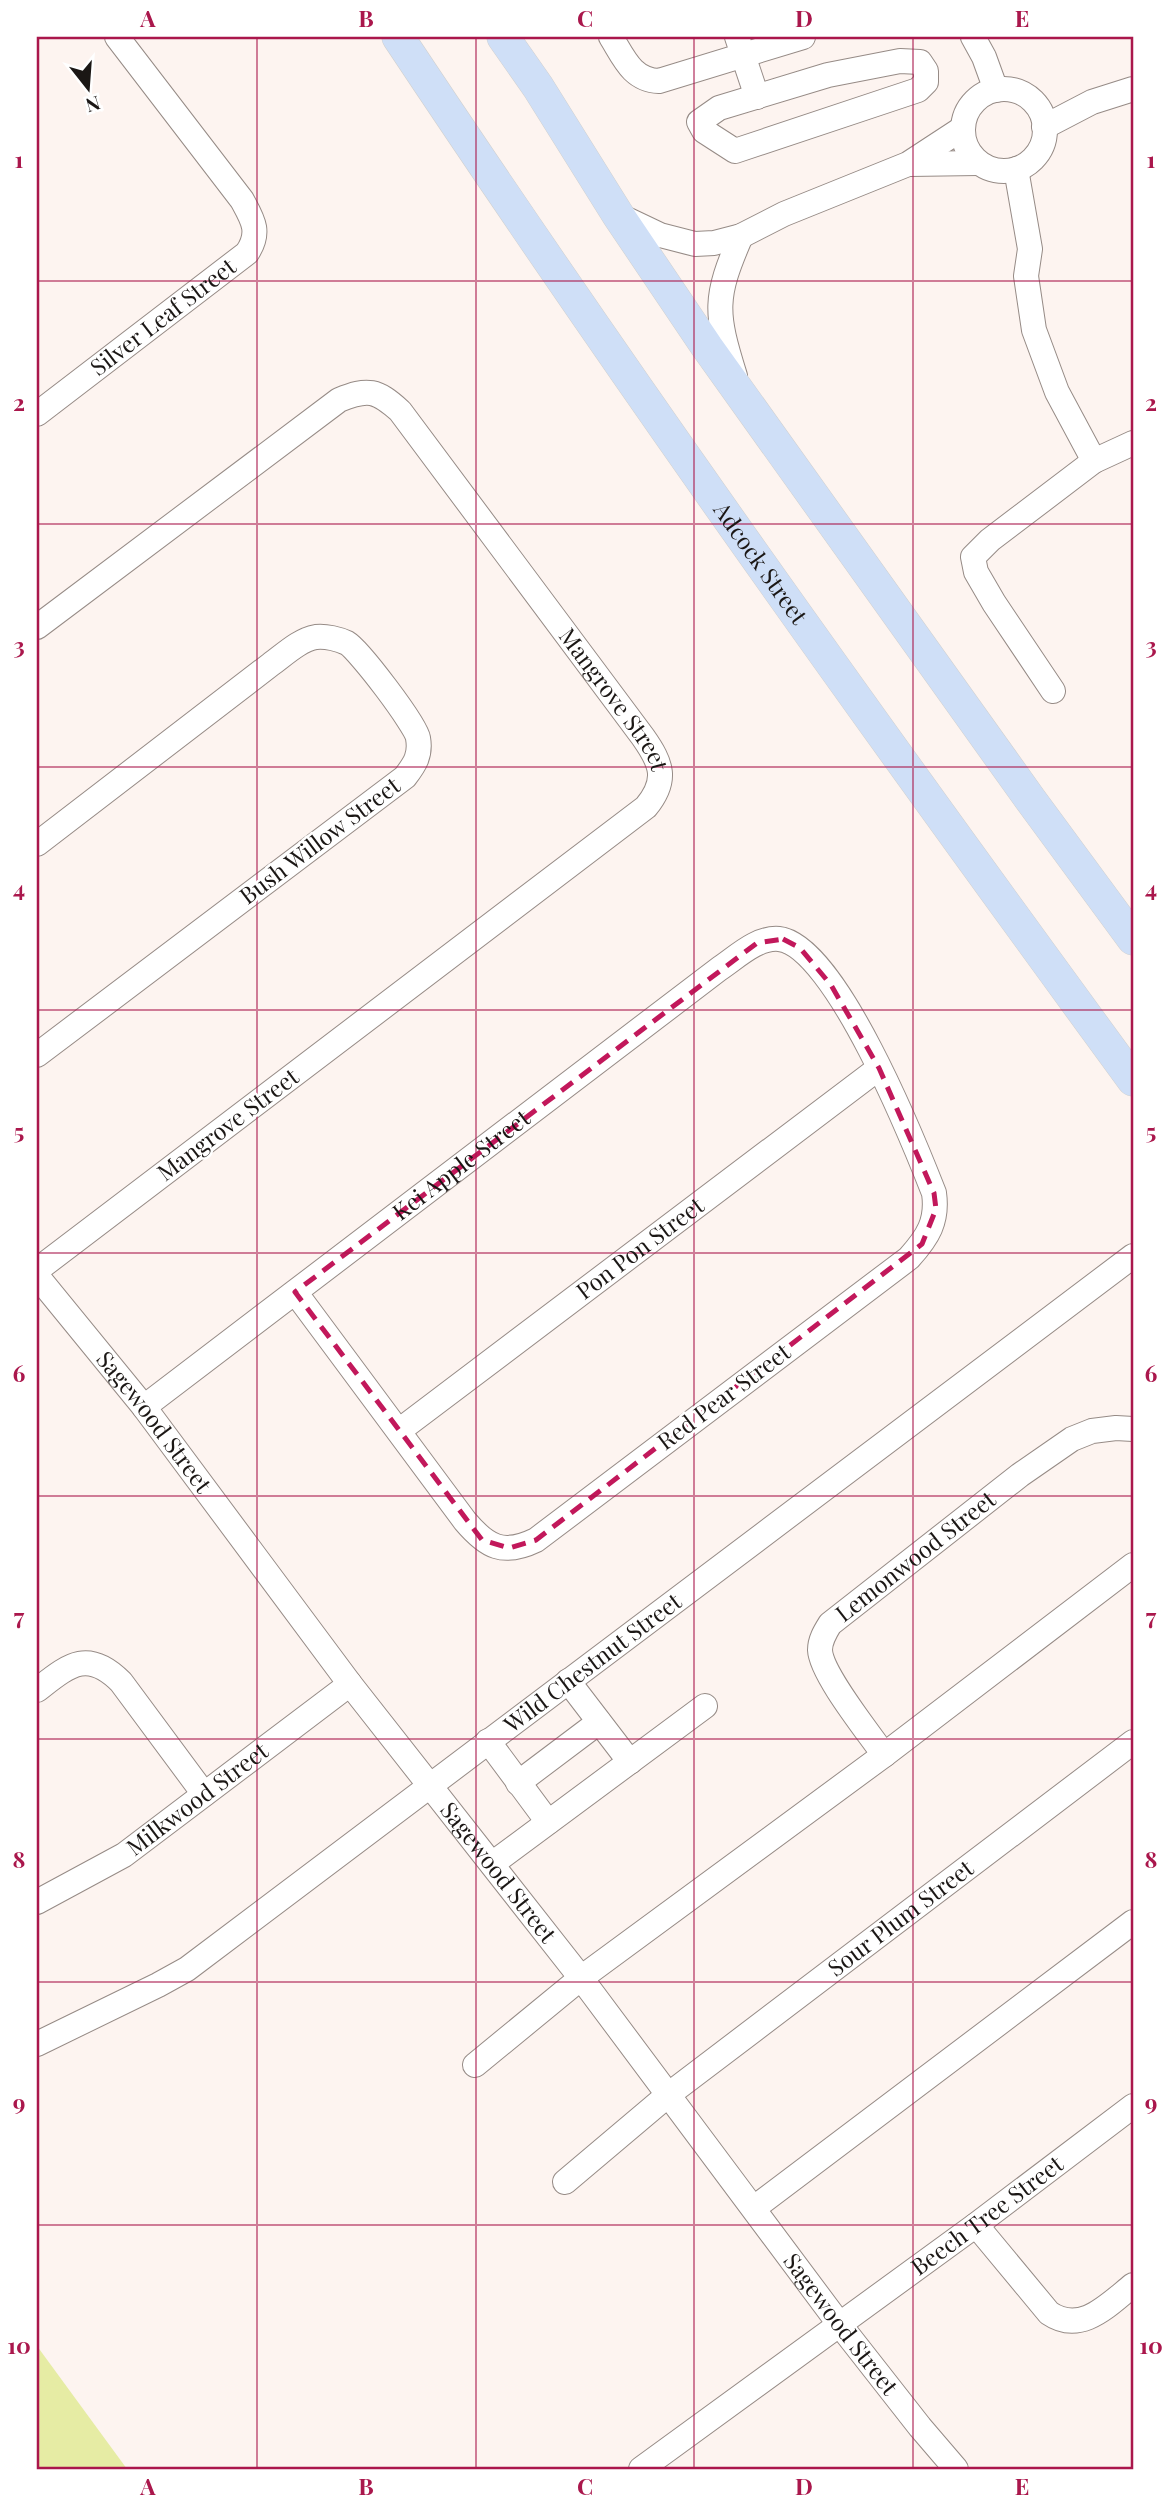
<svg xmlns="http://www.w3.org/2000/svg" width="1170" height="2506" font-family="'Playfair Display',serif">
	<rect width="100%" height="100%" fill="#fdf4f0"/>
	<path fill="#e6eca4" d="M37 2346 127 2469H37Z"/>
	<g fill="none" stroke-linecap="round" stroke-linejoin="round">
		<defs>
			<g id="minor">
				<path d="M611 37C624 58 632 80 659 81L803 37"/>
				<path d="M737 37 757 97"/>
				<path d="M973 37 984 57 996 90"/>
				<path d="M900 61 920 62 926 71V82L918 90 735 151 704 131 699 122 719 108 828 75Z"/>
				<circle cx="1004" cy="130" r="41"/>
				<path d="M1044 127 1092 102 1133 89"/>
				<path d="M909 164 978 163"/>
				<path d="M1016 169 1030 249 1026 276 1034 330 1057 392 1094 461"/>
				<path d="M618 215 660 235 695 244 714 243 741 236 784 214 908 164 963 128"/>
				<path d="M735 376C715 312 714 298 741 236"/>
				<path id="s1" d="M37 414 247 253C261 232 253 220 242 200L117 37"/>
				<path id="s2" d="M37 627 339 400C368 388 377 390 400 411L643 737C662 764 668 780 646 807L37 1270"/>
				<path d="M1053 691 994 603 976 572 973 557 990 540 1094 461 1133 443"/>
				<path d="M37 844 270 665C284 655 299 640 316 637 326 636 339 639 347 643 359 650 416 725 418 738 421 755 415 764 405 777L37 1055"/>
				<path id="s3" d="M37 1276 144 1407 350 1684 581 1978 840 2325 920 2427 956 2469"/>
				<path id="s4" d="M144 1407 719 969C737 957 757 937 779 939 835 945 914 1142 934 1193 938 1221 928 1237 909 1258L536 1540C503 1556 487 1547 465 1521L295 1292"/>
				<path id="s5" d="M400 1430 879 1068"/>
				<path d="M568 1681 630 1762"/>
				<path d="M37 1690C68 1666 87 1648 121 1682L204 1794"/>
				<path d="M488 1741 548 1822"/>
				<path id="s6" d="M884 1755C869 1733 821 1674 820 1650 820 1640 825 1632 830 1624L1020 1475 1072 1439 1092 1431 1116 1428 1133 1429"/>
				<path d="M518 1783 599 1722"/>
				<path d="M492 1864 705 1706"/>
				<path id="s7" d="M37 1902 124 1855 350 1684"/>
				<path id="s8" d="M37 2044 158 1985 187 1969 1133 1256"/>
				<path d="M475 2065 581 1978 884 1755 1133 1565"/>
				<path id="s9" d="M565 2182 668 2095 1133 1742"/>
				<path d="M754 2208 1133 1922"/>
				<path d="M976 2225 1049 2313C1081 2335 1108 2305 1133 2285"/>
				<path id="s10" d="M641 2469 976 2225 1133 2106"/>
			</g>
			<g id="major">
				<path id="s11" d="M398 37C634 392 882 737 1133 1080"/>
				<path d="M503 37 538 87 618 215 707 347 1030 799 1133 939"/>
			</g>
		</defs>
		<use href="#minor" stroke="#968b86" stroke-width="26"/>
		<use href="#major" stroke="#d1d1d0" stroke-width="33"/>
		<use href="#minor" stroke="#fff" stroke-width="24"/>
		<use href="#major" stroke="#cfdff7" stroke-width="32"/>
	</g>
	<path fill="none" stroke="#c2185b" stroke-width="5" stroke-dasharray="14 9" stroke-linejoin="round" d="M783 939 800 948 831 985 879 1068 934 1193 936 1209 922 1244 536 1540 509 1548 482 1540 295 1292 757 943Z"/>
	<path fill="none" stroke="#aa174c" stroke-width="2" stroke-opacity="0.55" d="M257 37V2469M476 37V2469M694 37V2469M913 37V2469M37 281H1133M37 524H1133M37 767H1133M37 1010H1133M37 1253H1133M37 1496H1133M37 1739H1133M37 1982H1133M37 2225H1133"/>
	<g text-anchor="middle" stroke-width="5" stroke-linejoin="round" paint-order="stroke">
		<g font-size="23" fill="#1b1715" stroke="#fff">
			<text dy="8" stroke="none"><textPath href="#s1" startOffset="159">Silver Leaf Street</textPath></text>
			<text dy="8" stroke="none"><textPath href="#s11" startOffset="639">Adcock Street</textPath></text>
			<text dy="8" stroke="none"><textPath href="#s2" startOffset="805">Mangrove Street</textPath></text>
			<text transform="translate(320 841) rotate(-37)" y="8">Bush Willow Street</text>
			<text transform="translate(228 1125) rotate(-37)" y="8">Mangrove Street</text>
			<text dy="8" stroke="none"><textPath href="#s4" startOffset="399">Kei Apple Street</textPath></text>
			<text dy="8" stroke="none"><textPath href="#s5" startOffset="301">Pon Pon Street</textPath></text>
			<text transform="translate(724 1397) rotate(-37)" y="8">Red Pear Street</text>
			<text dy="8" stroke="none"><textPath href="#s3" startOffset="187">Sagewood Street</textPath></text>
			<text dy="8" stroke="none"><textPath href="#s6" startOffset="261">Lemonwood Street</textPath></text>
			<text dy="8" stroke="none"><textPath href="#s8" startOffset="676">Wild Chestnut Street</textPath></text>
			<text dy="8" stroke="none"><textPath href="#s7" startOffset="191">Milkwood Street</textPath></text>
			<text dy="8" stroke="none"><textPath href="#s3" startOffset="754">Sagewood Street</textPath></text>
			<text dy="8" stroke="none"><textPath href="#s9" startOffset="427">Sour Plum Street</textPath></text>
			<text dy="8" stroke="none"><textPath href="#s10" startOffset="429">Beech Tree Street</textPath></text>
			<text dy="8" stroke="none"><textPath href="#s3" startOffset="1321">Sagewood Street</textPath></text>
		</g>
	</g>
	<rect width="1170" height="2506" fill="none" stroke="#ffffff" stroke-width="77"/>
	<g transform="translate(88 88) rotate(163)" stroke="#ffffff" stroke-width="5" paint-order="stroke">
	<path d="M0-5L12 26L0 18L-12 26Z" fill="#1b1715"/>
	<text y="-10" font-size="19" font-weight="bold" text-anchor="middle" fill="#1b1715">N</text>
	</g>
	<rect x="38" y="38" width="1094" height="2430" fill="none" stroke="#aa174c" stroke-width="2.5"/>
	<g font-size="23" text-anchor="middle" font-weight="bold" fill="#aa174c">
		<text x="148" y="27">A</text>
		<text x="366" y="27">B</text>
		<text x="585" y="27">C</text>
		<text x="804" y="27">D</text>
		<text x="1022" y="27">E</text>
		<text x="19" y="168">1</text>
		<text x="1151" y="168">1</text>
		<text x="19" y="411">2</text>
		<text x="1151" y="411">2</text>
		<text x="19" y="654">3</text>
		<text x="1151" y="654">3</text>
		<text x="19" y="897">4</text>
		<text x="1151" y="897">4</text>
		<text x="19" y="1140">5</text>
		<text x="1151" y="1140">5</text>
		<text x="19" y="1382">6</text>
		<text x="1151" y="1382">6</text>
		<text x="19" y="1625">7</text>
		<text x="1151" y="1625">7</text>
		<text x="19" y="1868">8</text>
		<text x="1151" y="1868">8</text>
		<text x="19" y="2111">9</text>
		<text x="1151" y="2111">9</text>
		<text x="19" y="2354">10</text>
		<text x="1151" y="2354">10</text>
		<text x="148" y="2495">A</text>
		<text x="366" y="2495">B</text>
		<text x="585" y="2495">C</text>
		<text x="804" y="2495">D</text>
		<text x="1022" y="2495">E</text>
	</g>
</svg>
